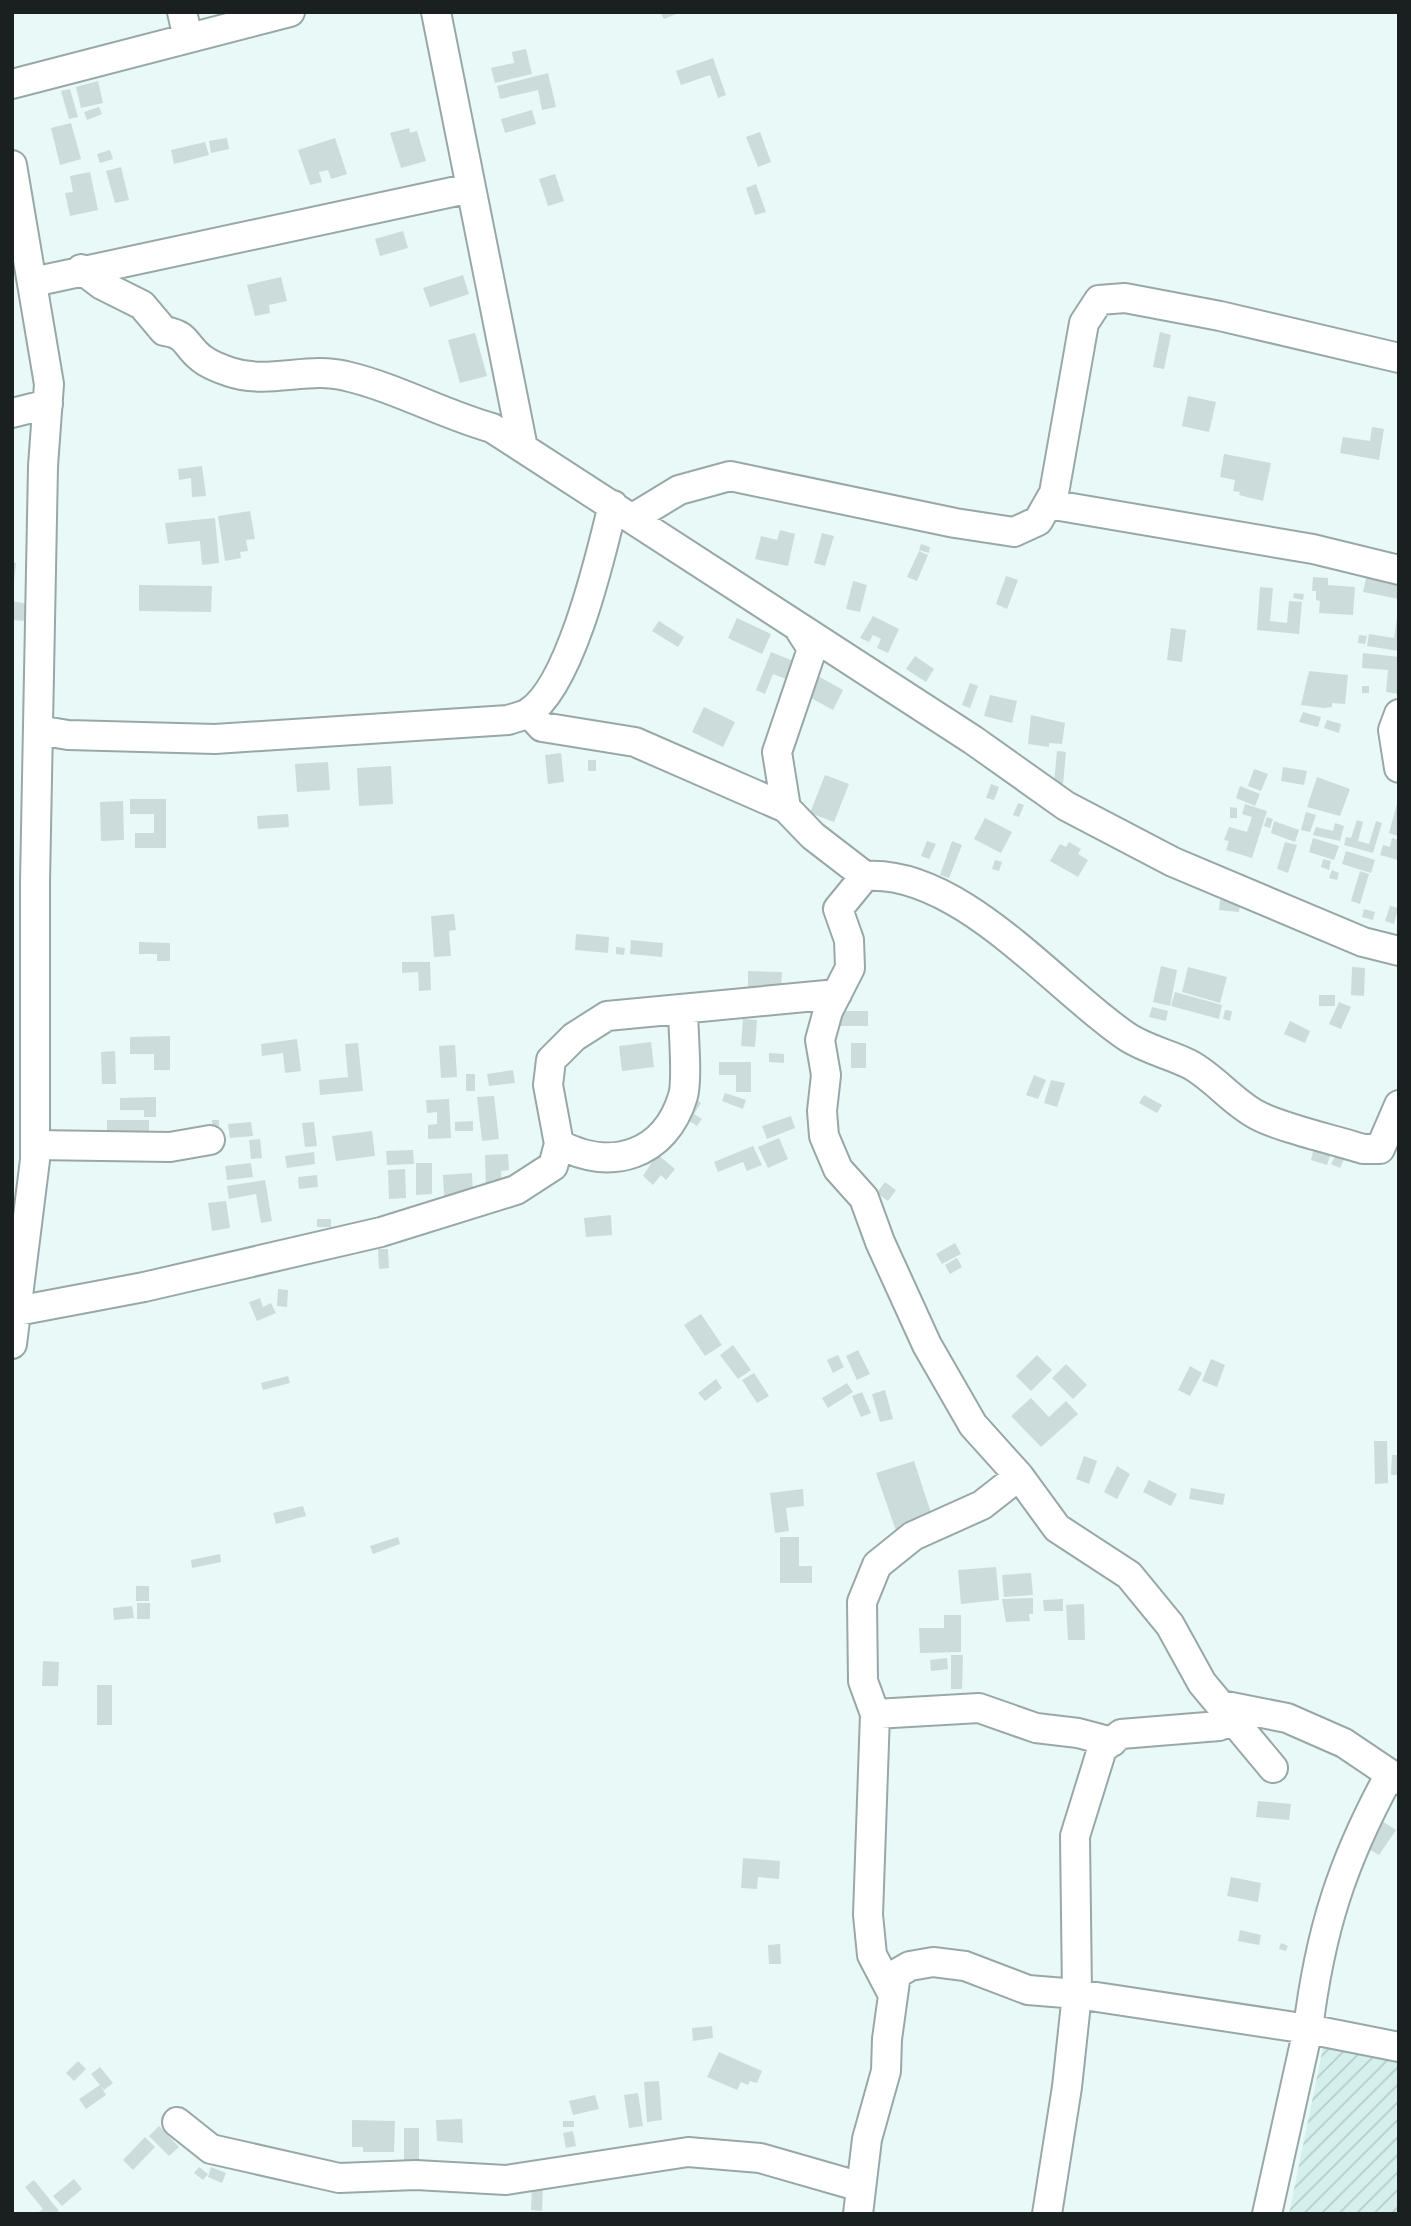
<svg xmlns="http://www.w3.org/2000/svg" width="1411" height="2226" font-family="Rubik,sans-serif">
	<defs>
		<pattern id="industrial-furrows" width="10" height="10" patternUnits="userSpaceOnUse" patternTransform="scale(1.75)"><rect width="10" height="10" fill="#d5efec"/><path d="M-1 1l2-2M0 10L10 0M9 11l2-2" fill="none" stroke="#b6cdca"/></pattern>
	</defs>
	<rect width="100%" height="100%" fill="#e8f9f7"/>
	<path fill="url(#industrial-furrows)" d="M1324 2043 1399 2054V2214H1289Z"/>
	<path fill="#ccdcdb" d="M660 12H681L664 19Z
		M526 49 532 74 495 83 491 68 514 63 512 52Z
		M713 58 726 95 718 98 710 75 681 85 676 71Z
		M548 73 556 107 542 110 538 90 500 99 497 86Z
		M98 81 103 103 81 108 76 87Z
		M70 89 78 117 69 119 61 91Z
		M99 107 102 114 87 120 84 112Z
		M532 110 536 124 505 133 501 119Z
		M71 123 81 159 60 165 51 128Z
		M409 128 410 133 417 131 426 161 401 168 390 133Z
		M760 132 771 162 758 167 746 137Z
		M227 138 229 149 211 153 209 141Z
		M335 138 347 174 331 179 328 170 319 172 322 182 310 185 298 150Z
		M205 142 209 155 174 164 171 150Z
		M110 150 113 159 100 163 97 154Z
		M121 167 129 200 115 203 106 171Z
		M90 172 98 210 70 216 65 193 73 192 70 176Z
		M555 174 564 201 548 206 539 179Z
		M756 184 766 212 755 215 746 188Z
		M403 231 408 248 380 256 375 239Z
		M463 275 469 294 430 307 423 288Z
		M281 277 287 301 269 305 270 313 255 316 247 285Z
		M1160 332 1171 335 1164 369 1153 367Z
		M475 333 487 376 460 383 448 340Z
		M1188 396 1216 402 1209 432 1182 426Z
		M1372 427 1384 429 1379 460 1340 453 1343 437 1370 441Z
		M1224 454 1271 463 1263 501 1239 495 1240 492 1233 491 1235 480 1220 477Z
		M202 466 206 496 192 497 191 478 179 480 178 469Z
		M250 511 255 539 246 540 248 551 240 552 241 558 225 561 218 516Z
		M215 518 219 563 202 565 200 541 168 544 165 523Z
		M780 530 795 534 788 566 755 559 761 536 777 540Z
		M822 533 834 536 825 566 814 563Z
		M921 544 930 547 929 553 919 550Z
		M919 551 928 555 917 581 907 577Z
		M12 562 16 563 14 581H12Z
		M1367 574 1399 580V599L1363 592Z
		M1006 576 1018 580 1007 609 996 604Z
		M1313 577 1328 578V585L1355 587 1353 615 1319 613 1320 601 1316 600V591H1312Z
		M853 581 867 585 860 612 846 609Z
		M139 585 212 586 211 612 139 611Z
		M1260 587 1273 588 1270 621 1287 623 1289 601 1302 602 1299 634 1257 630Z
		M1294 593 1304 594 1303 600 1293 598Z
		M12 601 28 604 26 621 12 620Z
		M873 616 899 629 888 653 877 648 881 639 873 635 869 642 860 638Z
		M737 618 771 634 762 654 728 638Z
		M1397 618 1399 651 1367 646 1369 634 1394 638Z
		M659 621 684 637 678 647 652 631Z
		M1171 628 1186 630 1182 662 1167 660Z
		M1359 635 1367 636 1365 644 1358 643Z
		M771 652 798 663 791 681 773 674 765 694 756 690Z
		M1363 653 1399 657V694L1386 692 1388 670 1362 668Z
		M915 656 934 669 926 682 906 669Z
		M1309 671 1348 675 1345 704 1332 703V707L1324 708 1301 705Z
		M811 672 843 690 833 710 800 692Z
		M970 683 978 686 970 708 962 705Z
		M1362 686H1369V693H1362Z
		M990 695 1017 701 1012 723 984 716Z
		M704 707 735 722 723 747 692 732Z
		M1303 712 1321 717 1318 727 1299 722Z
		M1031 715 1065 723 1062 744 1049 743V747L1028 744Z
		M1327 720 1341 724 1339 733 1324 728Z
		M1057 751 1066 752 1063 784 1054 783Z
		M561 753 564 782 548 784 545 755Z
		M588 760H596V771H588Z
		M328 762 330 790 297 792 295 764Z
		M391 766 393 804 359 806 357 768Z
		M1283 767 1307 771 1304 785 1281 781Z
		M1254 769 1268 774 1261 791 1248 786Z
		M825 775 849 784 834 822 810 813Z
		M1317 777 1350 789 1340 816 1307 807Z
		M991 784 999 787 994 800 986 798Z
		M1240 786 1260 794 1255 806 1236 798Z
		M130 799H166V848H135V833H154V814H130Z
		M1398 800H1399L1398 836 1389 833Z
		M123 801 124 840 101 841 100 802Z
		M1018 803 1024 805 1019 817 1013 815Z
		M1245 804 1267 811 1252 858 1226 850 1229 841 1224 840 1229 827 1247 832 1252 817 1242 814Z
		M1230 807 1237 808V818H1230Z
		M1306 812 1316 815 1310 832 1301 830Z
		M288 814 289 827 258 829 257 816Z
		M1267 817 1273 819 1270 828 1264 826Z
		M985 818 1012 832 1001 853 974 839Z
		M1357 820 1363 822 1358 841 1369 844 1376 821 1382 823 1373 853 1344 845 1346 837 1351 838Z
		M1274 821 1299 830 1295 842 1271 833Z
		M1335 823 1344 826 1340 841 1313 835 1316 827 1333 831Z
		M1313 838 1339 846 1334 860 1309 852Z
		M1392 838 1399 840V860L1380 855 1383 845 1390 847Z
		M927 841 936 844 929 859 921 856Z
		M952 841 962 845 949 878 940 875Z
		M1069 842 1081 849 1078 854 1088 860 1078 877 1050 861 1060 844 1066 847Z
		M1285 842 1297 845 1288 873 1277 869Z
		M1346 851 1375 860 1371 873 1342 864Z
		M1323 859 1331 861 1329 870 1321 867Z
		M995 860 1002 862 999 871 992 869Z
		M1332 870 1339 873 1337 880 1329 878Z
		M1360 871 1369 874 1360 904 1351 901Z
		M1220 900 1240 902 1239 912 1219 910Z
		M1390 906 1398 908 1394 924 1385 921Z
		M1364 909 1375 912 1373 920 1362 917Z
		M454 914 456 930 449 931 451 956 434 957 431 916Z
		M576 934 609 937 608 953 575 950Z
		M631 940 663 943 662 957 630 954Z
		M139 942 170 943V961H157V954H139Z
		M616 947 625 948 624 955 616 954Z
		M402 962H430L431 990 419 991 418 972 402 973Z
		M1161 966 1177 970 1170 1006 1153 1002Z
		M1188 967 1227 977 1220 1003 1182 992Z
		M1352 967 1365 968 1364 996 1351 995Z
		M748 971 782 972 781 990 748 988Z
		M1175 992 1222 1005 1219 1019 1171 1006Z
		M1319 995H1335V1006H1319Z
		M1339 1002 1351 1007 1341 1029 1329 1024Z
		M1152 1007 1168 1011 1166 1021 1149 1017Z
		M1225 1010 1232 1011 1230 1021 1223 1019Z
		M832 1011H868V1026H832Z
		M743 1019 757 1020 755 1047 741 1046Z
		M1290 1021 1310 1031 1305 1043 1284 1034Z
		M170 1036V1070H154V1054H130V1037Z
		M297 1039 301 1071 285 1073 283 1053 262 1056 261 1044Z
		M651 1042 654 1067 622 1071 619 1046Z
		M358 1043 363 1091 320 1095 319 1080 348 1077 345 1044Z
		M851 1043H866V1068H851Z
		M455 1045 457 1077 441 1078 439 1046Z
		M115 1051 116 1084H102L101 1052Z
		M769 1053 784 1054V1063L769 1062Z
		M719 1062H751V1092H736V1075H719Z
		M513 1070 515 1083 489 1086 487 1074Z
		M466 1074H475V1091H466Z
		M1034 1075 1046 1080 1038 1099 1026 1095Z
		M1051 1080 1065 1083 1057 1107 1044 1103Z
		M725 1093 746 1100 743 1109 722 1101Z
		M1144 1095 1162 1105 1157 1113 1139 1103Z
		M494 1096 499 1139 482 1141 477 1097Z
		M692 1096 701 1103 694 1114 702 1119 697 1126 680 1115Z
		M156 1097V1117H144V1110H120V1098Z
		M449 1099 451 1138 428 1139V1125L437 1124V1112L427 1113 426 1100Z
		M791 1116 795 1128 767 1139 762 1126Z
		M107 1120H149V1135L107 1134Z
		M212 1120H219V1127H212Z
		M473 1121V1131H455V1122Z
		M251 1122 253 1136 230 1138 228 1124Z
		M314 1122 317 1146 305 1147 302 1123Z
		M372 1131 375 1156 336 1161 332 1136Z
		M779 1138 788 1159 768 1168 758 1147Z
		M260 1139 262 1158 251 1159 249 1140Z
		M753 1146 762 1165 747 1171 743 1162 718 1172 714 1162Z
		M1340 1147 1348 1151 1340 1168 1331 1164Z
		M1314 1148 1331 1153 1327 1165 1311 1160Z
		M413 1150 414 1164 387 1165 386 1151Z
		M314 1152 315 1164 287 1168 285 1156Z
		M508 1154 509 1170 501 1171 502 1190H486L485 1155Z
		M657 1154 675 1169 666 1180 661 1175 653 1185 643 1176Z
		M251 1163 253 1177 227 1180 225 1166Z
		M416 1163H432V1194L416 1195Z
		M405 1169 406 1198 389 1199 388 1170Z
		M472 1173 473 1195 444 1196 443 1175Z
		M317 1175 318 1187 299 1189 298 1177Z
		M265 1180 272 1221 261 1223 256 1194 229 1199 227 1186Z
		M885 1182 896 1190 888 1201 877 1193Z
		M226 1201 230 1228 212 1231 208 1203Z
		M611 1215 612 1235 586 1237 584 1218Z
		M317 1219H331V1227H317Z
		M955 1243 961 1254 942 1264 936 1254Z
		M378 1249H388L389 1268 379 1269Z
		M957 1258 962 1267 950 1274 945 1265Z
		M278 1289 288 1290 287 1307 277 1306Z
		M260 1298 263 1307 271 1303 276 1313 257 1321 249 1302Z
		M701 1314 722 1345 705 1356 684 1325Z
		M733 1345 751 1370 738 1379 720 1355Z
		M858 1350 870 1374 857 1380 846 1356Z
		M838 1355 844 1367 833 1373 827 1360Z
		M1037 1355 1052 1370 1031 1391 1016 1376Z
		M1211 1359 1225 1365 1217 1387 1202 1381Z
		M1066 1364 1087 1385 1073 1399 1052 1378Z
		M1190 1366 1202 1373 1190 1396 1178 1390Z
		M754 1373 769 1396 757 1403 742 1380Z
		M288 1376 290 1383 263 1390 261 1383Z
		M716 1379 722 1388 705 1401 698 1393Z
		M847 1383 853 1392 828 1408 822 1398Z
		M885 1390 893 1419 880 1422 872 1394Z
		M862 1392 871 1413 861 1417 852 1396Z
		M1031 1398 1049 1417 1066 1401 1078 1414 1041 1447 1011 1416Z
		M1374 1441H1387L1388 1483 1375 1484Z
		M1392 1455H1399V1475H1391Z
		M1084 1456 1097 1461 1089 1484 1076 1479Z
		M914 1461 933 1519 896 1531 876 1473Z
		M1117 1466 1130 1474 1117 1499 1104 1492Z
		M1149 1480 1177 1494 1171 1506 1143 1492Z
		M1191 1488 1225 1494 1223 1505 1189 1499Z
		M803 1489 804 1506 786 1508 789 1531 775 1533 770 1493Z
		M303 1506 306 1516 276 1524 273 1513Z
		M398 1537 400 1544 373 1554 370 1546Z
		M780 1537H799V1566H812V1583H780Z
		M220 1554 221 1562 192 1568 191 1560Z
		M996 1567 999 1600 961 1604 958 1570Z
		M1031 1573 1033 1595 1004 1597 1002 1575Z
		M136 1586H149V1601H136Z
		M1033 1598V1614H1029L1030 1621 1006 1622 1002 1599Z
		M1063 1599V1611H1044L1043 1600Z
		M137 1603H150V1619H137Z
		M1084 1604 1085 1640H1068L1066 1605Z
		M132 1606 134 1618 114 1620 113 1608Z
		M944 1615H961V1652L920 1653 919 1628H944Z
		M951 1655H963L962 1689H951Z
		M947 1658 948 1669 931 1671 930 1660Z
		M43 1661 59 1662 58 1686H42Z
		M97 1685H112V1725H97Z
		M1258 1801 1291 1804 1289 1820 1256 1817Z
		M1382 1821 1396 1830 1379 1855 1365 1847Z
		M743 1858 780 1861 779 1879 758 1877 757 1889 741 1888Z
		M1231 1877 1261 1883 1258 1902 1227 1896Z
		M1240 1930 1261 1935 1259 1945 1238 1941Z
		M1281 1943 1288 1946 1286 1951 1279 1949Z
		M780 1944 781 1964H769L768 1945Z
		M712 2026 713 2038 693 2041 692 2028Z
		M719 2052 762 2071 757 2083 750 2081 748 2085 741 2082 737 2090 707 2077Z
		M78 2061 86 2069 74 2081 66 2073Z
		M100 2067 113 2083 104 2090 91 2074Z
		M659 2081 662 2120 647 2122 644 2082Z
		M100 2085 106 2095 86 2109 79 2099Z
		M638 2093 643 2126 629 2128 624 2095Z
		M595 2095 599 2109 573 2115 569 2101Z
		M462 2119 463 2143 437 2141 436 2120Z
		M352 2120 395 2121 394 2152H363V2147H352Z
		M563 2121H574V2127H563Z
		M159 2126 179 2147 169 2156 149 2136Z
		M404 2128H419V2160H404Z
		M573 2131 576 2146 566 2148 563 2133Z
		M145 2137 155 2147 133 2170 123 2160Z
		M199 2167 208 2174 203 2180 194 2173Z
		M211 2167 226 2173 222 2183 208 2177Z
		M74 2179 82 2189 62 2206 53 2196Z
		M34 2180 59 2211 55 2214H36L43 2209 25 2187Z
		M532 2185H543L542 2211 531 2210Z"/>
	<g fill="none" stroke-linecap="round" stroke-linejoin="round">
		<defs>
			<path id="minor" d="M182 12 188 38
				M436 12 523 448
				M12 84 290 12
				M12 165 49 384 43 466 35 882V1160L12 1344
				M81 269 102 285 142 305 164 331C189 335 184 345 201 358 208 364 221 369 230 372 269 385 308 366 346 376 397 388 442 414 492 428L973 740 1066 806 1173 862 1363 942 1399 951
				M33 282 471 188
				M12 413 48 404
				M1048 504 1313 549 1399 570
				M633 518 679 490 730 476 955 523 1014 532 1038 521 1054 493 1084 323 1099 300 1125 298 1220 316 1399 358
				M798 627 812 649 777 752 786 808 813 836 865 876 838 909 849 940 850 968 828 1011 820 1040 826 1075 822 1111 824 1136 838 1169 864 1198 880 1242 927 1345 973 1425 1019 1476 1057 1528 1129 1575 1170 1625 1202 1683 1273 1768
				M529 713 542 727 635 742 786 808
				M1399 714 1393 730 1399 768
				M38 730 68 735 215 739 508 720C514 718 523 716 528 713 571 686 601 554 613 505
				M865 876C959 869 1054 987 1126 1036 1145 1049 1169 1054 1189 1064 1214 1077 1232 1102 1257 1115 1281 1128 1335 1140 1363 1149H1380L1399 1105
				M559 1144C610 1172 665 1156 683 1096 688 1078 683 1030 683 1009
				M35 1145 170 1147 210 1140
				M17 1311 144 1287 381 1232 516 1190 553 1166 559 1144 548 1085 551 1060 574 1037 607 1016 837 994
				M1221 1705 1287 1718 1344 1743 1399 1780
				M875 1714 979 1708 1036 1728 1078 1733 1112 1742
				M893 1995 872 1955 868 1915 875 1714 863 1681 862 1602 877 1565 913 1536 982 1505 1019 1476
				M177 2122 211 2149 339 2178 416 2175 506 2180 688 2152 760 2158 861 2187
				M858 2214 867 2139 886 2071 887 2039 896 1974 910 1966 933 1962 965 1966 1028 1990 1077 1994 1308 2029C1320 1931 1342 1862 1389 1776
				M1047 2214 1067 2087 1077 1994 1075 1836 1102 1749 1121 1734 1219 1726 1234 1720
				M1267 2214 1308 2029 1399 2047"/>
		</defs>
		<use href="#minor" stroke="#98a8a6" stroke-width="32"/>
		<use href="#minor" stroke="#fff" stroke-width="28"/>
	</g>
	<rect width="1411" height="2226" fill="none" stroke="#1a201f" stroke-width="28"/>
</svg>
